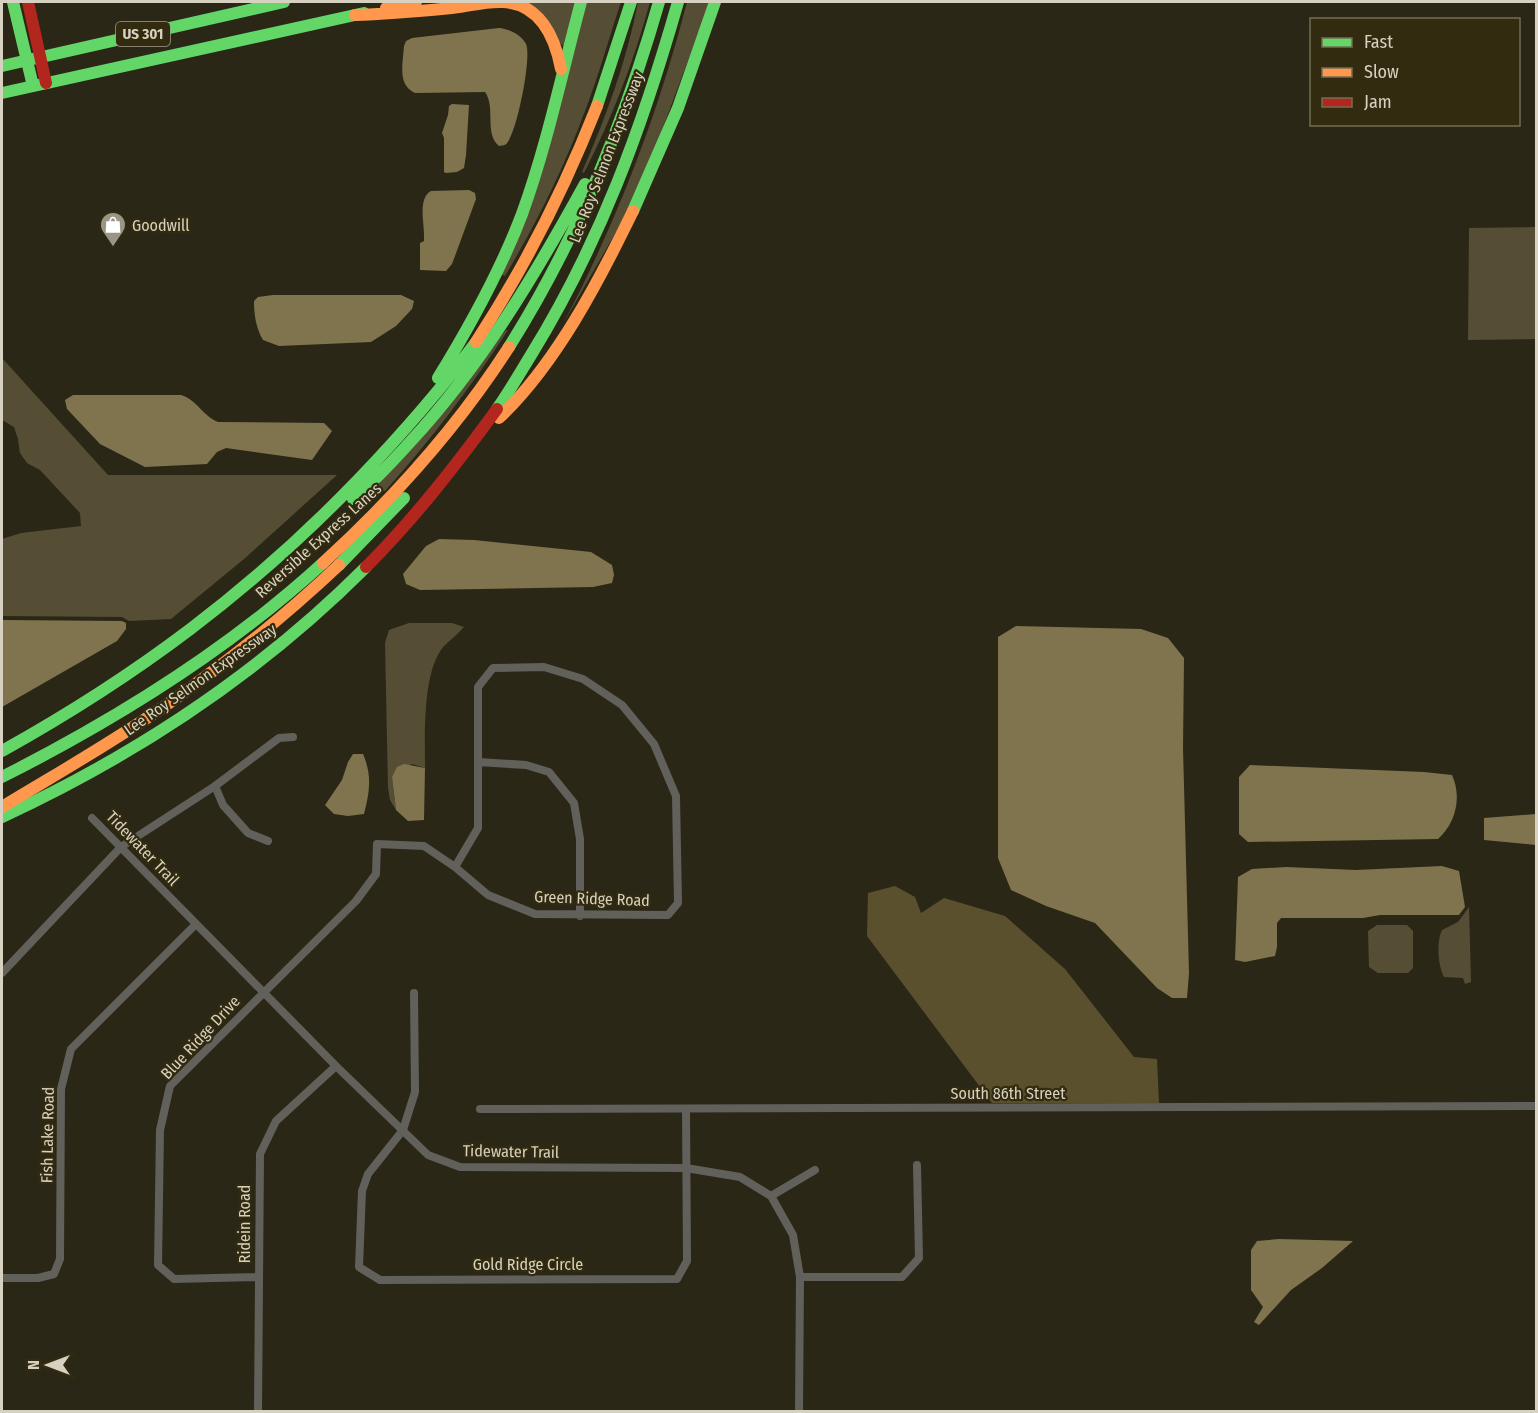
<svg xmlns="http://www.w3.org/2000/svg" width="1538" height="1413" font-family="'Fira Sans Condensed',sans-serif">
	<rect width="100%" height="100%" fill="#2b2717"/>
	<path fill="#554e34" d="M518 2H578L566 49Z
		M586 2H621C609 38 599 75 585 111 564 168 536 224 505 276L500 274Z
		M638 2H650C634 61 612 118 584 173L582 172C606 117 627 60 638 2Z
		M687 2H710L638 194 563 324C617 221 658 115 687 2Z
		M1536 227V339L1468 340 1469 228Z
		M506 330H508C471 387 431 440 385 491L374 490Z
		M2 358 108 475H337L244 559 171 619 129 621 122 617 2 616V539L21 533 81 526 80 513 40 470 27 463 20 453 18 439 14 427 2 420Z
		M409 623H452L464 627C458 634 450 640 444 646 422 671 425 736 425 768L412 764 392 777 396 810 390 800 388 788 385 643 389 630Z
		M1469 907 1471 982 1465 984 1463 978 1444 977C1438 965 1436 943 1442 930L1458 922Z
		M1377 925H1407L1413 931V968L1408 973H1378L1369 967 1368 931Z"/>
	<path fill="#5b502d" d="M895 886 915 897 921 913 944 898 1005 916 1065 969 1134 1057 1157 1059 1159 1103H992L867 936 868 893Z"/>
	<path fill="#80744f" d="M499 28C509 29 521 34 526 44 532 57 517 132 507 143 505 146 503 145 499 146 484 134 496 107 485 92L415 93C397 85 403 63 404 46L406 41 412 38Z
		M452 104 469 105 466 155 464 168 457 172 446 173 444 172V138L442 133 448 115 449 106Z
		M469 190 475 193 476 199 452 264 446 271 420 270V243L424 241V235C424 222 418 198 431 191Z
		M273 295H401L414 301 412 309 396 326 371 342 279 346 263 340C256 328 254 315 254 301L258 297Z
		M73 395H181C197 400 203 416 218 422L324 423 332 431 312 460 226 448 217 452 207 464 145 467 100 444 67 409 65 400Z
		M439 539 474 540 591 552 612 565 614 575 612 583 593 587 420 590 406 584 403 574 426 546Z
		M2 620 122 621 126 623V629L117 641 2 707Z
		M1016 626 1141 629 1168 638 1184 658 1183 748 1189 973 1187 998H1172L1157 988 1095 923 1046 906 1011 890 998 858V637Z
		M353 754H363C372 775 370 791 364 814L348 816 334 814 325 805 342 780 348 762Z
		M404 764 425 768 424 820 408 821 396 810 392 777 397 767Z
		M1250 765 1424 772 1452 775C1462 797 1456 823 1438 839L1248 842 1239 834V777Z
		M1536 814V845L1484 840V818Z
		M1442 866 1459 871 1465 907 1459 915H1380L1363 918H1281L1277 923V947L1275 956 1245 962 1235 960 1238 877 1252 869 1286 867 1356 870Z
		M1279 1239 1353 1241 1322 1268 1291 1290 1259 1325 1254 1322 1263 1307 1251 1290V1250L1257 1241Z"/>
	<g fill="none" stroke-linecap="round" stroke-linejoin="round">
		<path stroke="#61605a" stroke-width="8" d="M478 762 526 765 549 772 574 803 580 839V916
			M215 786 223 805 248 833 268 841
			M92 818 336 1066 428 1155 460 1167 686 1168 740 1177 771 1196 793 1235 800 1277 799 1412
			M2 973 121 847 215 786 279 738 293 737
			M414 993 415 1092 403 1130 368 1174 362 1191 359 1267 380 1280 677 1279 687 1261 686 1109
			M480 1109 1536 1106
			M771 1196 815 1170
			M259 1277 174 1279 158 1265 160 1130 170 1086 356 901 376 874 377 844 424 846 455 867 488 895 535 914 668 915 678 903 676 796 654 744 622 705 583 679 544 667 493 668 478 687V828L455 867
			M800 1277H902L919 1258 917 1165
			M2 1278H38L54 1274 60 1259 61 1089 71 1049 196 924
			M258 1412 260 1154 276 1121 336 1066"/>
		<path stroke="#63d668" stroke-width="12" d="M13 2 33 86
			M2 66 284 2
			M2 93 364 13
			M597 106 631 2
			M633 211 678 108 715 2
			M509 347C577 239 624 124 659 2
			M438 378C470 326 500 272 522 214 547 145 562 73 581 2
			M497 409C509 392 520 373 531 355 600 243 642 128 678 2
			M353 499C374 482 393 461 411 441 482 364 535 275 585 184
			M339 565 404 498
			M2 751C137 676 251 591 358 480 400 436 440 391 476 342
			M2 777C117 719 228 650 323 563
			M2 817C136 755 262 671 366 567"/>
		<path stroke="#ff974d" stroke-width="12" d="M386 8 416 2
			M355 15C387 14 420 11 452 8 469 6 486 1 503 2 540 4 555 37 561 69
			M476 342C525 267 564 190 597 106
			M499 418C556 364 599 281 633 211
			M323 563C394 498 457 428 509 347
			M2 807C58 773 115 741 169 703 229 661 286 615 339 565"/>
		<path stroke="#b3261e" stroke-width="12" d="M28 2 46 83
			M366 567C415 518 456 465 497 409"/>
	</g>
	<defs>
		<symbol id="shop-pin" viewBox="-11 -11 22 30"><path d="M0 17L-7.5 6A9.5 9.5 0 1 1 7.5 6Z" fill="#9a9686" stroke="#332b0f"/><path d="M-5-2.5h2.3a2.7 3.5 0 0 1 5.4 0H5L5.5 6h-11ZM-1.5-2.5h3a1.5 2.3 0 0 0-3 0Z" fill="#fff"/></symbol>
	</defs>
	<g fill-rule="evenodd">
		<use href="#shop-pin" x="98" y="210" width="30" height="40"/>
	</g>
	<g text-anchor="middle" stroke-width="4.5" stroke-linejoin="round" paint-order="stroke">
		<rect fill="#332b0f" stroke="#a59f8c" stroke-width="1.5" x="116" y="22" width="54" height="24" rx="4.5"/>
		<g font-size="15" font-weight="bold" fill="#d6d1c1">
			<text x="143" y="39">US 301</text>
		</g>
		<g font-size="16" fill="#d6d1c1" stroke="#332b0f">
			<text transform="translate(606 157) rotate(-69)" y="6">Lee Roy Selmon Expressway</text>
			<text transform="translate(318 540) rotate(-42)" y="6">Reversible Express Lanes</text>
			<text transform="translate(200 679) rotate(-35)" y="6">Lee Roy Selmon Expressway</text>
			<text transform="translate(143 848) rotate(46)" y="6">Tidewater Trail</text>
			<text transform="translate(592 898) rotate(2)" y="6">Green Ridge Road</text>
			<text transform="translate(200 1037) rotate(-47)" y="6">Blue Ridge Drive</text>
			<text x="1008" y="1099">South 86th Street</text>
			<text transform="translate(47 1135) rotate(-89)" y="6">Fish Lake Road</text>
			<text transform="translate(511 1151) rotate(1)" y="6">Tidewater Trail</text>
			<text transform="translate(244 1224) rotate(-90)" y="6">Ridein Road</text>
			<text x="528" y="1270">Gold Ridge Circle</text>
		</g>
		<g font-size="16" fill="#d6d1c1" stroke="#332b0f" text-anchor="start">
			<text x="132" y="231">Goodwill</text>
		</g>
	</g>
	<rect width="1538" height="1413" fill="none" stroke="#d6d1c1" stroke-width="6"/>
	<rect x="1310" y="18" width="210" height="108" fill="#332b0f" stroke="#746d56" stroke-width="1.5"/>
	<rect x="1322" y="38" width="30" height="9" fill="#63d668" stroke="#746d56" stroke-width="1.5"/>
	<text x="1364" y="48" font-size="18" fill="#d6d1c1">Fast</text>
	<rect x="1322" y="68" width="30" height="9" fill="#ff974d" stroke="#746d56" stroke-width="1.5"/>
	<text x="1364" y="78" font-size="18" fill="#d6d1c1">Slow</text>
	<rect x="1322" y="98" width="30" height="9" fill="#b3261e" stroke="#746d56" stroke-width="1.5"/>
	<text x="1364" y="108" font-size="18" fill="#d6d1c1">Jam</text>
	<g transform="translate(48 1365) rotate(270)" stroke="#332b0f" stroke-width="4.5" paint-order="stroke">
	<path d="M0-4.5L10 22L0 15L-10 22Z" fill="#d6d1c1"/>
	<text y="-9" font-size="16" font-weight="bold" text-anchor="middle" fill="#d6d1c1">N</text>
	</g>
</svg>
